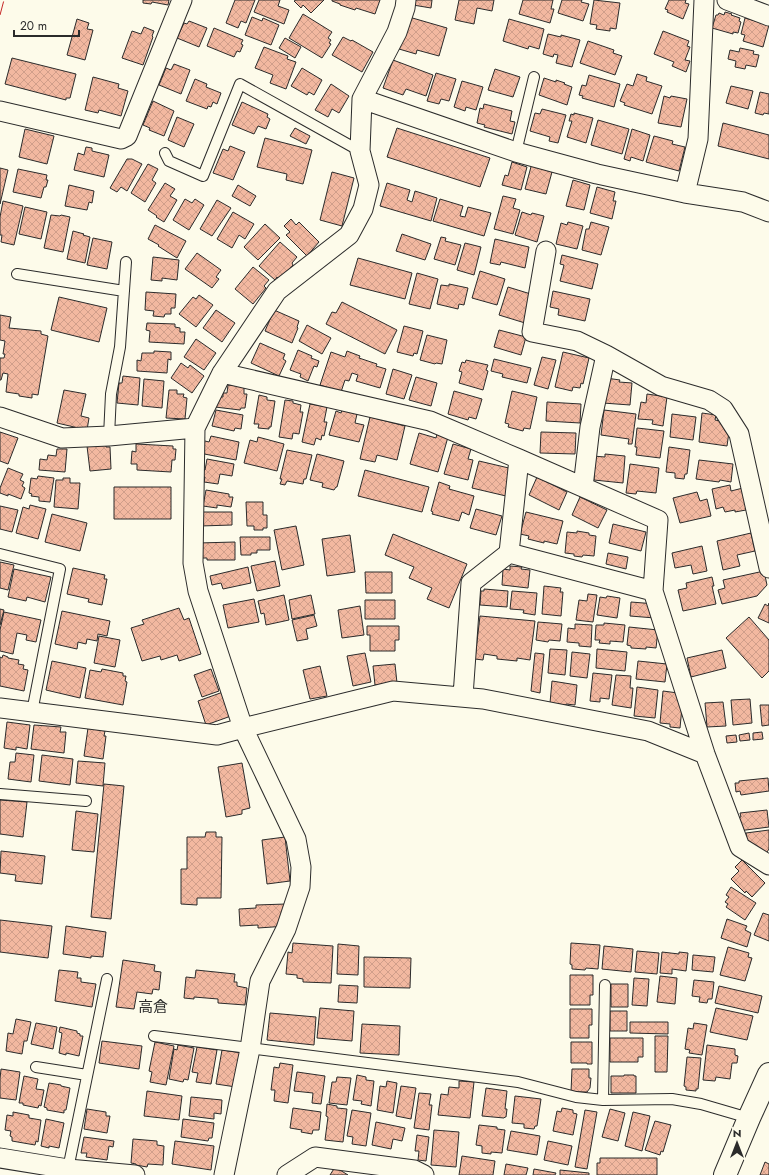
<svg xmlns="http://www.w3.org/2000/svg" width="769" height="1175" font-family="Jost,'Noto Sans JP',sans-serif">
	<defs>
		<pattern id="building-cross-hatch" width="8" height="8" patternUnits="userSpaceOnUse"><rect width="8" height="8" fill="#f2b8a0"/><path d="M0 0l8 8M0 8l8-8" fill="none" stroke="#d09e8a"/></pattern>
	</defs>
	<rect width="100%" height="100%" fill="#fdfbea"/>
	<path fill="url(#building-cross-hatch)" stroke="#2b2b2b" d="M143 0H169L168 5 152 2 151 4 143 3Z
		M235 0H255L246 23 241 21 238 28 226 23Z
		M259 0H280L278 6 289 10 284 24 254 12Z
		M296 0H324L311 13 303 5 301 8 294 1Z
		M332 0H380L375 14 356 8 355 10 340 5V4L332 1Z
		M414 0H432L431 8 413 5Z
		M459 0H494L492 11 477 8 474 24 455 20Z
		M523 0H553L551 9H554L550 23 519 14Z
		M562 0H582L581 2 589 4 583 21 558 13Z
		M594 0 620 3 616 29 610 28V31L596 29 597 25 590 24Z
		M669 0H686L685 3 689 4 683 19 667 12 668 10 665 9Z
		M725 12 732 14 731 15 740 18 739 21 741 22 738 33 733 32V34L712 28 716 15H718L719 13 724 15Z
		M303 14 332 32 328 38 331 40 329 43 331 44 322 58 289 38Z
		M252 17 262 21 263 18 279 25 271 45 245 35Z
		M409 17 447 28 439 56 417 50 416 54 399 49Z
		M745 18 769 25 763 47 743 41 745 35 741 34Z
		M77 19 89 23 87 29 93 30 85 60 67 55Z
		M509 19 544 29 539 49 529 46 528 49 503 41Z
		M189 21 207 28 199 47 177 38 184 23 187 24Z
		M144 27 154 31 152 36 153 37 143 65 122 58 132 31 141 34Z
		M214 28 243 40 241 44 243 45 240 52 237 51 234 57 207 46Z
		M663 31 689 41 687 46 690 47 685 60 690 61 686 72 672 66 674 62 654 54Z
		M548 34 561 37V35L580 40 572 67 556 63 558 55 554 54 553 57 543 54Z
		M343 37 351 41 352 40 373 52 362 72 332 55Z
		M285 38 301 47 295 58 279 48Z
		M588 41 614 50 613 53 622 56 615 75 580 63Z
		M264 47 288 56 287 59 296 62 286 89 270 83 273 75 255 68Z
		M740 48 754 51 753 54 759 55 756 67 746 65 745 69 735 67 736 61 728 59 730 50 739 52Z
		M12 58 76 74 70 98H66V100L5 84Z
		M393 60 433 75 426 96 406 89 403 95 383 88Z
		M174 64 190 70 181 94 159 85 166 68 171 70Z
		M302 68 322 80 314 95 309 92 307 95 291 86Z
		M495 69 520 77 513 97 488 90Z
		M436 73 456 79 449 101 441 99 439 104 427 101Z
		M637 74 647 77 646 81 662 86 652 114 624 105 625 103 620 101 627 84 633 86Z
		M589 75 620 84 614 107 582 98 583 96 579 95 582 85 586 86Z
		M93 77 119 84 118 88 128 91 121 116 99 110 98 113 85 110Z
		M544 78 556 82V80L565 83 564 84 572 87 567 105 539 95Z
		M195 79 207 84 206 87 221 93 217 104 213 102 211 107 208 106 207 109 186 101Z
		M462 81 483 87 476 110 466 107 465 111 454 107Z
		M331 84 349 96 339 113 332 109 328 117 315 110Z
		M731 86 753 91 748 109 726 103Z
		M760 92 769 94V114L764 113 763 115 755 113Z
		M664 96 670 98 671 96 687 99 681 127 658 123Z
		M153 101 174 111 164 136 149 130 150 128 143 125Z
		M242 102 268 114 267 117 270 119 266 129 258 126 254 134 232 125Z
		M484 104 512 111 510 121 515 122 512 134 484 127 485 125 477 123 480 108 483 109Z
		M542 109 566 115 558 143 549 141 550 137 530 131 535 113 540 114Z
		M574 113 593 118 586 143 567 137 572 121H569L571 114 574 115Z
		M177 117 194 124 184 147 168 140Z
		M598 120 629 129 622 154 591 145Z
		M723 123 769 135V159L718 146Z
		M295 128 310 136 306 144 290 136Z
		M397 128 490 158 480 187 387 157Z
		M25 129 54 136 47 164 19 157Z
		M632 129 650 135 643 161 631 157 630 161 624 159Z
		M654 136 673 141 672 144 685 147 679 171 646 162Z
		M265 138 312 150 303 184 286 180 287 174 257 167Z
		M230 146 245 152 233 180 213 173 223 149 228 151Z
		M86 147 92 148V151L109 155 104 177 74 170 78 153 84 155Z
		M127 159H132L142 164 127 191 121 187 117 192 110 188Z
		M512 162 527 167 521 190 502 185 505 175 508 176Z
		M532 163 551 168 550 171 552 172 546 194 525 189Z
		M148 164 158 169 152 180 156 183 145 202 131 193Z
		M0 168 8 170 0 204Z
		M18 169 47 175 46 180H48L46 187H44L41 198 13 192Z
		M332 172 354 178 342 226 320 220Z
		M573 180 590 185 584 210 566 206Z
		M165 183 175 189 170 196 177 200 164 222 156 217 157 216 148 210Z
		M387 183 410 190 407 200 412 202 415 191 437 198 431 221 380 206Z
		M69 185 94 191 92 203 89 202 87 210 65 206Z
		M238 185 256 196 250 206 232 196Z
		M597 187 615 192 613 201H616L612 219 590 213Z
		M503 196 516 199 513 208 520 210 513 234 494 229Z
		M185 199 192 203 195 199 204 205 189 230 173 220Z
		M440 199 463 206 460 216 465 217 468 207 491 213 484 236 433 221Z
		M217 200 231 208 212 236 200 229Z
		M3 201 23 206 14 245 1 242 2 235H0V217Z
		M25 207 47 212 41 239 19 234Z
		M233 212 254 224 245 239 239 235 232 248 217 239Z
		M522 212 531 215 532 213 544 216 537 242 515 235Z
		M51 215 60 216 61 215 70 217 63 252 44 248Z
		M291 219 296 225 299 222 319 242 307 256 286 235 290 232 284 226Z
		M568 222 583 226 577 249 556 244 561 223 567 225Z
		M591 222 609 227 601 255 582 250 586 229H589Z
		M265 224 280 238 258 260 244 247Z
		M155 225 186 241 177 258 158 246 159 245 148 239Z
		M73 231 84 234 83 235 90 237 85 263 67 259Z
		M402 234 431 244 425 260 396 251Z
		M441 237 446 238 445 241 461 245 455 265 434 259Z
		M93 238 112 242 107 269 87 265Z
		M495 239 529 247 525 268 501 262 500 265 490 263Z
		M280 242 297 257 292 263 293 265 280 280 277 277 275 280 259 266Z
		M465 243 481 247 474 275 457 270Z
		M197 253 221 270 216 277 219 279 212 288 185 269Z
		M562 255 598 264 592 289 560 281 564 265 560 264Z
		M153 257 179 260 177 280 162 278V281L151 280Z
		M358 258 412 273 405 299 350 285Z
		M253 267 269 280 264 286 266 288 253 304 235 289Z
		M480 271 505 279 497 305 472 298Z
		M417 273 438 279 430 309 409 304Z
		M449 284 468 288 464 305 459 304 458 309 437 304 441 285 449 286Z
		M508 287 534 295 525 323 499 315Z
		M553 291 590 299 585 321 558 315 559 309 550 307Z
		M146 292 176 294 175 308H171V314H165L164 317 153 316 154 311 145 310Z
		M199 295 213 305 196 327 179 314 193 297 196 299Z
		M59 297 107 308 99 342 51 330Z
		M342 302 397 330 385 354 326 324 332 312 336 313Z
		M216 310 235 323 222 342 203 328Z
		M274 310 299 321 297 327 298 328 292 343 265 331Z
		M0 315 11 317 9 328 41 331V334L48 336 38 395 32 394V398L19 396V394L6 392 8 374 3 373 1 380H0V358H4L5 354H3L5 341 0 340Z
		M147 323 175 324V327L180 328V332H185L184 344 149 342 150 331 146 330Z
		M307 325 331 338 322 354 299 341Z
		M404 326 423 331 417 354 414 353 413 356 397 352Z
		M499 330 526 337 521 355 494 347Z
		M427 335 447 340 442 364 436 363 435 364 420 360Z
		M196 339 216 353 204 370 184 357Z
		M260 343 285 354 283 359 286 361 279 376 251 363Z
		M298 350 312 356 311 358 319 361 317 367 314 366 308 381 300 377 301 374 290 370Z
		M154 351 171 352V360L168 359 167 373 137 371V360L141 361 142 353H154Z
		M347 351 360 356 359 358 377 364 376 366 386 369 380 388 356 381 358 375 352 373 349 381 345 380 341 392 320 385 331 352 345 357Z
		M563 352 589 358 583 384 581 383 580 388 573 387 572 391 555 387Z
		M542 357 556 360 548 389 534 385Z
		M494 359 531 368 527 383 502 377 503 374 491 371Z
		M466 360 488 365 486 370 488 371 483 390 459 383 462 372 459 371 462 362 465 363Z
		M181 363 188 368 190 365 204 376 192 393 171 378Z
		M393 369 412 375 404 399 386 394Z
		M123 376 140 378 138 405 117 403 119 383H122Z
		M416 377 437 383 431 406 409 400Z
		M606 378 620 380 619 382 632 383 630 405 603 403Z
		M144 379 164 381 162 408 142 406Z
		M228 385 244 386V394H247L245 408H241L240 410 215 407 220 397H223V393H227Z
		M64 390 86 394 81 416 89 418 87 430 57 423Z
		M169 390H177V394H184L183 397 187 398 185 419 166 418Z
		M454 391 482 399 476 419 469 417 468 420 448 414Z
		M512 391 537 397 530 429 524 428 523 431 508 427 509 424 505 423Z
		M647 394 667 397 663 426 652 424 653 420 638 419 641 402 646 403Z
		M259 395 267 397V400L275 401 271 427H269V429L258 428 259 424H254Z
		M285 400 293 401V403L301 405 300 412H303L299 434 293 433 292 439 279 437Z
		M547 402 581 404 580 423 546 421Z
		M310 404 327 407 324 422H327L324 436 322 435 321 440 316 438 314 445 302 442Z
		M216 410 243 415 241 429 235 428 234 431 212 426Z
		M342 410 357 414 355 423 364 425 359 442 329 435 336 411 341 413Z
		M604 410 636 414 632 444H628L629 439 601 435Z
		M702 413 716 415 715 420 726 422 725 431 729 432 727 446 699 442Z
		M672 414 696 417 693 440 670 437Z
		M370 417 405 426 397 460 377 455 375 462 360 459Z
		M637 428 664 431 660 458 636 455 637 447H635Z
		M0 432 18 438 8 464 0 461Z
		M541 432 576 433 575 454 540 453Z
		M419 433 436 438 437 434 448 437 438 472 410 464Z
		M211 436 239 442 236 460 199 453 201 440 209 442Z
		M258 437 284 444 277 471 244 463 250 440 257 442Z
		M136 444 173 446V449H176L175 460H172L171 472 137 470V464H131L132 451 136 452Z
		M453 444 471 449 468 459 473 460 468 480 444 474Z
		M106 445V447H110L111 469 90 471 87 446Z
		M669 447 690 450 687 474H685L684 479 675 478V473L666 472Z
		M57 449H67L65 472 39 470 40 459 47 460 48 455 56 456Z
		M287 450 312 455 306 479H304L303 484 287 481 285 485 280 484 282 479H280Z
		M317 454 344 461 337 487H336L334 490 322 487 323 483 310 480Z
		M605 454 625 456 623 483 594 480V476H590L593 456 605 457Z
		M207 459 234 464 232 476 220 474 218 484 204 482 205 477H201L202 470H205Z
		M699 460 733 464 731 482 720 480 719 482 696 479Z
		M479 461 513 469 506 496 472 488Z
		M630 464 659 468 656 493 637 491 636 494 626 493Z
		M8 468 23 474 20 480 24 482 22 486 25 488 21 499 8 494V496L0 493V488Z
		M365 470 429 487 422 512 358 496Z
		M38 476 54 478 50 502 39 501V497L31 496 32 494 29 493 31 478 37 479Z
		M537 477 567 492 559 510 529 495Z
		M63 478H70V483H80L78 509 54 507 56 480H63Z
		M439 482 450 486 449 489 474 496 469 515 462 512 459 521 432 514 433 512 431 511Z
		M730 485 731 491 743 488 748 507 745 508 746 510 735 512V510L725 512 723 507 716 509 712 489Z
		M114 487H171V519H114Z
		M206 490 229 494V497H233L231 507 217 505V508L203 506Z
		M697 492 700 501 707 499 711 516 680 523 673 498Z
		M580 497 607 510 598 528 572 515Z
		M246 502H263V515H267V528H263V530H254V526H247Z
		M30 505 46 509 38 539 16 533 23 507 29 509Z
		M0 506 18 510 12 532 0 529Z
		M476 509 502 516 496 535 470 528Z
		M200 512H232V525L200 526Z
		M526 512 563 521 557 544 544 541V543L528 539 529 536 520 534Z
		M52 514 87 523 80 551 45 542Z
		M613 524 646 532 641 551 609 543Z
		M296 526 304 565 282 570 274 530Z
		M577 531 589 533V535L596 536 594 556 583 555 582 557 574 556V554L565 553 567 532 577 533Z
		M751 533 755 551 737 555 740 566 723 570 717 541Z
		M393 534 467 564 449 608 427 599 432 588 409 578 414 567 385 555Z
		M350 535 355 572 327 576 322 539Z
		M240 537H270V550H257V553H251V555H241Z
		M235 542V560H207V558H202L198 543Z
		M702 546 707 571 693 574 691 565 675 568 672 553Z
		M608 553 628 557 626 569 606 564Z
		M275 561 280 586 257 591 251 566Z
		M0 562 14 565 8 590 0 588Z
		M510 566 522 567 521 569 530 570 528 588 502 585 503 569 510 570Z
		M248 567 251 583 223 589 221 583 212 585 210 576Z
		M73 568 105 575 104 579H107L102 605 88 602 89 599 67 594Z
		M14 569 51 577 45 602 27 597 26 601 8 597Z
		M764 571 767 585 757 596 722 604 718 590 725 588 723 580Z
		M365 572H392V593H366Z
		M712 577 714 586H712L716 604 683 611 678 590 687 588 686 583Z
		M544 586 561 588 560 592H563L561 616 542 614Z
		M484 589 508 591 507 607 480 605 481 591H484Z
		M512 591 537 593 535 615 523 613 524 610 510 609Z
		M588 594 597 595 593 622 576 620 579 600 587 601Z
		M284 595 289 620 266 625 264 613 261 614 258 601Z
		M311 595 315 614 292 619 289 600Z
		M607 596 620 598 617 618 597 615 600 597 606 598Z
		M254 599 259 622 228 628 223 605Z
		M365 600H395V619H365Z
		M631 602 656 604 655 618 630 616Z
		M769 603V623L758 618 765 604 768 606Z
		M360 606 364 635 342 638 338 610Z
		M179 608 184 620 189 618 201 654 179 661 177 655 161 660 160 656 142 661 131 628 144 624 142 620Z
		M0 609 4 610 0 625Z
		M62 611 110 621 107 636 98 634 97 641 87 639 86 644 78 642 77 649 55 644Z
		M4 612 41 620 36 642 26 640 27 635 17 633 13 654 0 651V630Z
		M314 615 317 626 306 629 308 639 297 641 292 620Z
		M480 616 535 621 530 660 517 658V661L497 659V656L484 654 483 660 475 659Z
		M749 617 769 640V671L762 678 726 638Z
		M538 622 562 624 560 641 549 640 548 642 536 640Z
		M604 623 625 625 623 642 610 641V644L599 643 600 640H595L596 625H604Z
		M575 624 592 625 591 647 579 646V643L567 642 568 628 575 629Z
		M367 626H399V640H395V651H370V635H367Z
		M629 627 658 630 656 648 646 647V649L631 648V646L627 645Z
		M99 636 120 640 115 667 94 663Z
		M550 649 567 650 565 675 548 673Z
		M597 649 627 652 625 671 596 668Z
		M722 650 726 668 691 677 687 658Z
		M572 652 590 654 587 678 570 676Z
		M365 653 371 682 353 686 347 656Z
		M535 653 544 654 540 693 531 691Z
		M3 655 8 657V658L19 660 18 664 24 665 23 669 28 670 24 691 0 686V657L2 658Z
		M52 661 86 668 80 698 46 690Z
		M638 661 667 664 665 682 636 679Z
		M395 664 397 683 375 685 373 666Z
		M320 666 327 696 310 699 303 670Z
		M102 669 123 673V676H126L125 681 127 682 123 705 85 698 90 670 101 672Z
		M211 669 219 691 202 697 194 675Z
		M593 673 612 675 609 699 600 698V702L590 701Z
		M616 675 631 676 630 688H633L631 708 612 705Z
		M552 681 577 685 575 705 566 704V705L550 703Z
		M637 687 658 690 655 718 634 716Z
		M663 691 678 693 682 707 680 728 670 727V724L660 723Z
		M223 692 231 716 206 725 198 701Z
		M750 699 752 723 733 725 731 700Z
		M723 702 726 726 707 727 705 703Z
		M760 705H769V725L762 726Z
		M7 722 30 725 27 749 16 747V750L4 748Z
		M34 725 61 727 60 732H66L64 753 31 749Z
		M88 728 105 731 104 736H106L103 759 84 756Z
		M762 732 763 739 753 740V733Z
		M749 733 750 740 740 741 739 735Z
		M736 735 737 742 727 743 726 736Z
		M16 753 34 755 31 782 8 779 10 762H15Z
		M42 755 73 759 70 785 39 781Z
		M78 761 105 763 103 786 76 783Z
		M242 763 250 808 242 810V814L226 817 218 767Z
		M768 778 769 791 741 795 740 791 736 792 735 783H739V781Z
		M104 784 124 786 111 919 91 917Z
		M0 800 27 802 23 837 0 834Z
		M767 810 769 827 738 831 736 818 741 817 740 813Z
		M76 811 98 814 94 852 72 850Z
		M769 830V849L765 855 752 850 751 842 747 843 746 833Z
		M206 832H216V837H222L221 898H197V905L181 904V869H187V837H205Z
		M285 837 290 881 267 884 262 840Z
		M1 851 45 856 42 884 15 881 16 875 0 873Z
		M742 860 765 883 752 897 746 891 745 893 731 879 739 871 735 867Z
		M731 887 756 903 745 920 726 907 728 904 725 902 729 897 726 895Z
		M286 904 287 926 258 928V925L240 926 239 909 256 908V905Z
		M763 913 769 915V941L754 935Z
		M727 919 747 926 745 930 751 933 747 947 721 938Z
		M0 920 52 926 48 958 0 952Z
		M66 926 106 932 103 957 91 956V958L63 954Z
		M293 943 333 946 331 983 303 982V979L297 978V975L286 974 288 952 292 953Z
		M571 943 600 945 598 969 586 968 585 970 572 969V965L570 964Z
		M338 944 359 946 358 975 337 974Z
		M604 946 633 949 631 972 602 969Z
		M728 947 749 953 748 957 752 958 745 981 720 975Z
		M637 951 659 953 657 974 635 972Z
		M662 952 679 954V952L688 953 686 971 672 969V974L660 973Z
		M693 955 715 957 713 972 692 970Z
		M364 957 411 958 410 988 364 987Z
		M123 960 155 965 154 971 161 972 159 990 153 989 152 994 137 992 134 1009 116 1007Z
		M59 970 78 972 77 978H81V982L96 984 92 1007 55 1001Z
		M196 970 235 974 234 982H237V986L247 988 245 1005 218 1003V999L194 997V999L184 998 186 977 195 978Z
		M570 975H593V995H590V1005H570Z
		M660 976 677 978 675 1004 657 1002Z
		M634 978 649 979 647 1006 632 1005Z
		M694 980 714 982 712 999H708L707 1003 699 1002 700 997 692 996Z
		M611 984H628V1007H611Z
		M339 985 358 986 357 1003 338 1002Z
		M719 986 762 996 758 1013 715 1003Z
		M320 1008 354 1011 352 1041 317 1038Z
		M716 1008 753 1016 747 1040 710 1032Z
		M570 1009H592V1025H589V1038H570Z
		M610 1011H627V1031H610Z
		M270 1013 316 1017 314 1045 267 1040Z
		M16 1019 31 1022 27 1041H24L22 1054 6 1051 8 1033 13 1034Z
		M630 1022H668V1034L630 1033Z
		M36 1023 57 1027 53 1049 31 1044Z
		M694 1023 707 1025 702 1055 689 1053 690 1050 685 1049 688 1028 693 1029Z
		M362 1024 400 1026 399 1055 360 1053Z
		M60 1027 77 1031V1033L80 1034V1036H83L79 1056 66 1053V1055L59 1053 62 1033 59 1032Z
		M655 1036H668L667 1072H655Z
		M610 1038H643V1057H638V1062H610Z
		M102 1041 142 1046 139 1069 99 1063Z
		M155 1042 174 1046 166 1085 150 1082 152 1072 149 1071Z
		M571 1042H592V1064H587V1063H571Z
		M178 1045 194 1048 188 1080 184 1079 183 1082 169 1079 174 1049 177 1050Z
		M707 1045 735 1049V1055L738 1056 737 1063H732L730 1079 716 1077 715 1081 703 1080Z
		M197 1047 217 1050 211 1084 196 1082 198 1073 192 1072Z
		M222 1050 242 1053 236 1087 216 1084Z
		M687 1057 701 1058 698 1089H696V1091L686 1090V1087L684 1086Z
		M280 1063 293 1065 288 1103 274 1101 275 1090H271L274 1067 279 1068Z
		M1 1069 20 1072 16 1100 0 1098V1079Z
		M572 1069H589V1078H591L590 1088 587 1092H571Z
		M297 1072 325 1076 321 1104 312 1103 313 1093 294 1091Z
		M357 1075 366 1077V1080L374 1081 371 1106 361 1104 362 1101 353 1100Z
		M624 1075H634V1076H636V1093H611V1076H624Z
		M24 1076 38 1079 36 1089 44 1090 41 1106 39 1105 38 1108 23 1105V1103H19Z
		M337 1077 351 1078 347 1105 329 1103 332 1082H336Z
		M387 1081 397 1083 393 1113 377 1110 380 1086 386 1087Z
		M459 1081 474 1082 470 1118 438 1115 441 1094 448 1095 449 1087 459 1088Z
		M49 1083 61 1085V1086L70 1088 66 1110H64V1113L47 1110V1108L44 1107Z
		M401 1086 416 1088 411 1119 396 1116Z
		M486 1088 507 1091 505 1109H507L506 1117H505L504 1118 482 1116Z
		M147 1091 182 1096 179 1120 144 1116Z
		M419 1093 431 1094 429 1105H432L429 1130 414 1128Z
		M515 1096 541 1099 537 1126H535L534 1129 524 1128V1124L512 1123Z
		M191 1097 222 1100 221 1114 214 1113V1119L189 1116Z
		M327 1104 337 1106V1108L347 1109 343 1142 325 1140 328 1117 326 1116Z
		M293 1108 321 1112 319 1130H313L312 1134 301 1132 302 1130 290 1128Z
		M562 1108 573 1110V1113L577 1114 573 1135 553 1131 557 1111 561 1112Z
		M87 1109 106 1112V1116H110L107 1133 84 1129Z
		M610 1109 625 1113 618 1141 602 1137Z
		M352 1110 371 1113 366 1146 352 1144 353 1137 347 1136Z
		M585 1110 597 1112 587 1169 575 1167Z
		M13 1112 29 1115V1118L41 1120 38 1142 36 1141 35 1145 12 1141V1137L10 1136 11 1131 5 1130 7 1115 13 1116Z
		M633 1112 650 1116 642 1151 625 1146Z
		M46 1119 64 1123 59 1148 49 1146V1148L41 1146Z
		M183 1119 214 1123 212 1138H209L208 1141 181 1137Z
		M655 1121 671 1125 663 1152 661 1151 660 1155 645 1150Z
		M376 1122 405 1128 402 1141 393 1139 391 1149 372 1145Z
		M479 1125 497 1127V1129L505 1130 502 1153 491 1152V1154L482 1153V1146L476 1145Z
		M434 1130 459 1132 456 1167 431 1165Z
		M511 1131 540 1136 537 1155 507 1150Z
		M417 1135 429 1137 426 1161 418 1160 419 1151H415Z
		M84 1137 114 1141 113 1147 109 1146 107 1160 86 1157 87 1153H81Z
		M133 1139 157 1141V1145L164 1146 163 1165 148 1164 147 1167 136 1165V1164L131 1163Z
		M175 1141 214 1146 211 1170 172 1164Z
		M548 1141 572 1146 568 1165 544 1160Z
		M462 1156 495 1161 493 1175H459Z
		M600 1158H657V1175H597V1163H600Z
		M765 1162 769 1164V1175H760Z
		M506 1164 528 1168 526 1175H504Z
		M335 1167 348 1175H330Z
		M534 1169 556 1173 555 1175H533Z
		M560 1170 589 1173V1175H560Z"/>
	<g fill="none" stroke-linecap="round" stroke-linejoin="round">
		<defs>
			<path id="lane" d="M516 152 534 77
				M165 153 169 161 203 176 240 84 360 151
				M17 274 124 291
				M109 436 111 394 120 347 126 262
				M0 554 60 569 32 712
				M0 794 86 801
				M154 1036 518 1082 576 1097 603 1100 672 1099 701 1104 749 1118
				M36 1067 87 1075
				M603 1100 605 985
				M68 1169 107 979"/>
			<path id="street" d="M704 0 698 139 685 193 743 202 769 212
				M727 0 769 16
				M362 99 516 152 597 174 685 193
				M0 111 121 139 127 136 182 0
				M546 251 532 332 577 341 606 355 661 386 709 400 723 409 739 434 769 568
				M222 373 430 421 519 459 658 520 653 591 705 754 740 847 769 865
				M0 417 62 438 109 436 195 428 222 373 277 291 349 235 363 209 369 185 360 151 362 99 397 32 405 8 406 0
				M583 487 590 427 606 355
				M509 553 653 591
				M463 696 471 583 509 553 519 459
				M0 708 217 735 243 728 198 591 193 563 195 428
				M0 1158 68 1169 135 1175
				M224 1175 250 1049 260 981 286 929 300 887 301 867 296 839 243 728 393 691 483 699 648 731 705 754
				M287 1175 315 1157 414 1170 424 1175"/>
			<path id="primary" d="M725 1175 749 1118 769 1074"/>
		</defs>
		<use href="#lane" stroke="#2b2b2b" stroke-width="12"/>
		<use href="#street" stroke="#2b2b2b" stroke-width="21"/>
		<use href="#primary" stroke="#2b2b2b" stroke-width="24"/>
		<use href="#lane" stroke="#fdfbea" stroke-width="10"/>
		<use href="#street" stroke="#fdfbea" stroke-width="19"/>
		<use href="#primary" stroke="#fdfbea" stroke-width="22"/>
		<path stroke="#c62828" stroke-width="1" stroke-dasharray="14 3 2 3" stroke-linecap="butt" d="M0 15 4 0"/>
	</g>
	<g text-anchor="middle" stroke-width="3" stroke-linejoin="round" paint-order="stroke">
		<g font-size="15" fill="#2b2b2b" stroke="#fdfbea">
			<text x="153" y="1012">高倉</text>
		</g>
	</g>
	<g transform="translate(737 1143)" stroke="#fdfbea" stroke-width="3" paint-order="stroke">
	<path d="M0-3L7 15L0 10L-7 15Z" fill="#2b2b2b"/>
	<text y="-6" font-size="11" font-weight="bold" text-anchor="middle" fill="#2b2b2b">N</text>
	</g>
	<path d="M14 30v6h65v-6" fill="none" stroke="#2b2b2b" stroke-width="2"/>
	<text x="20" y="30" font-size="12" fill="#2b2b2b" stroke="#fdfbea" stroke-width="3" paint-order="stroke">20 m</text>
</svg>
